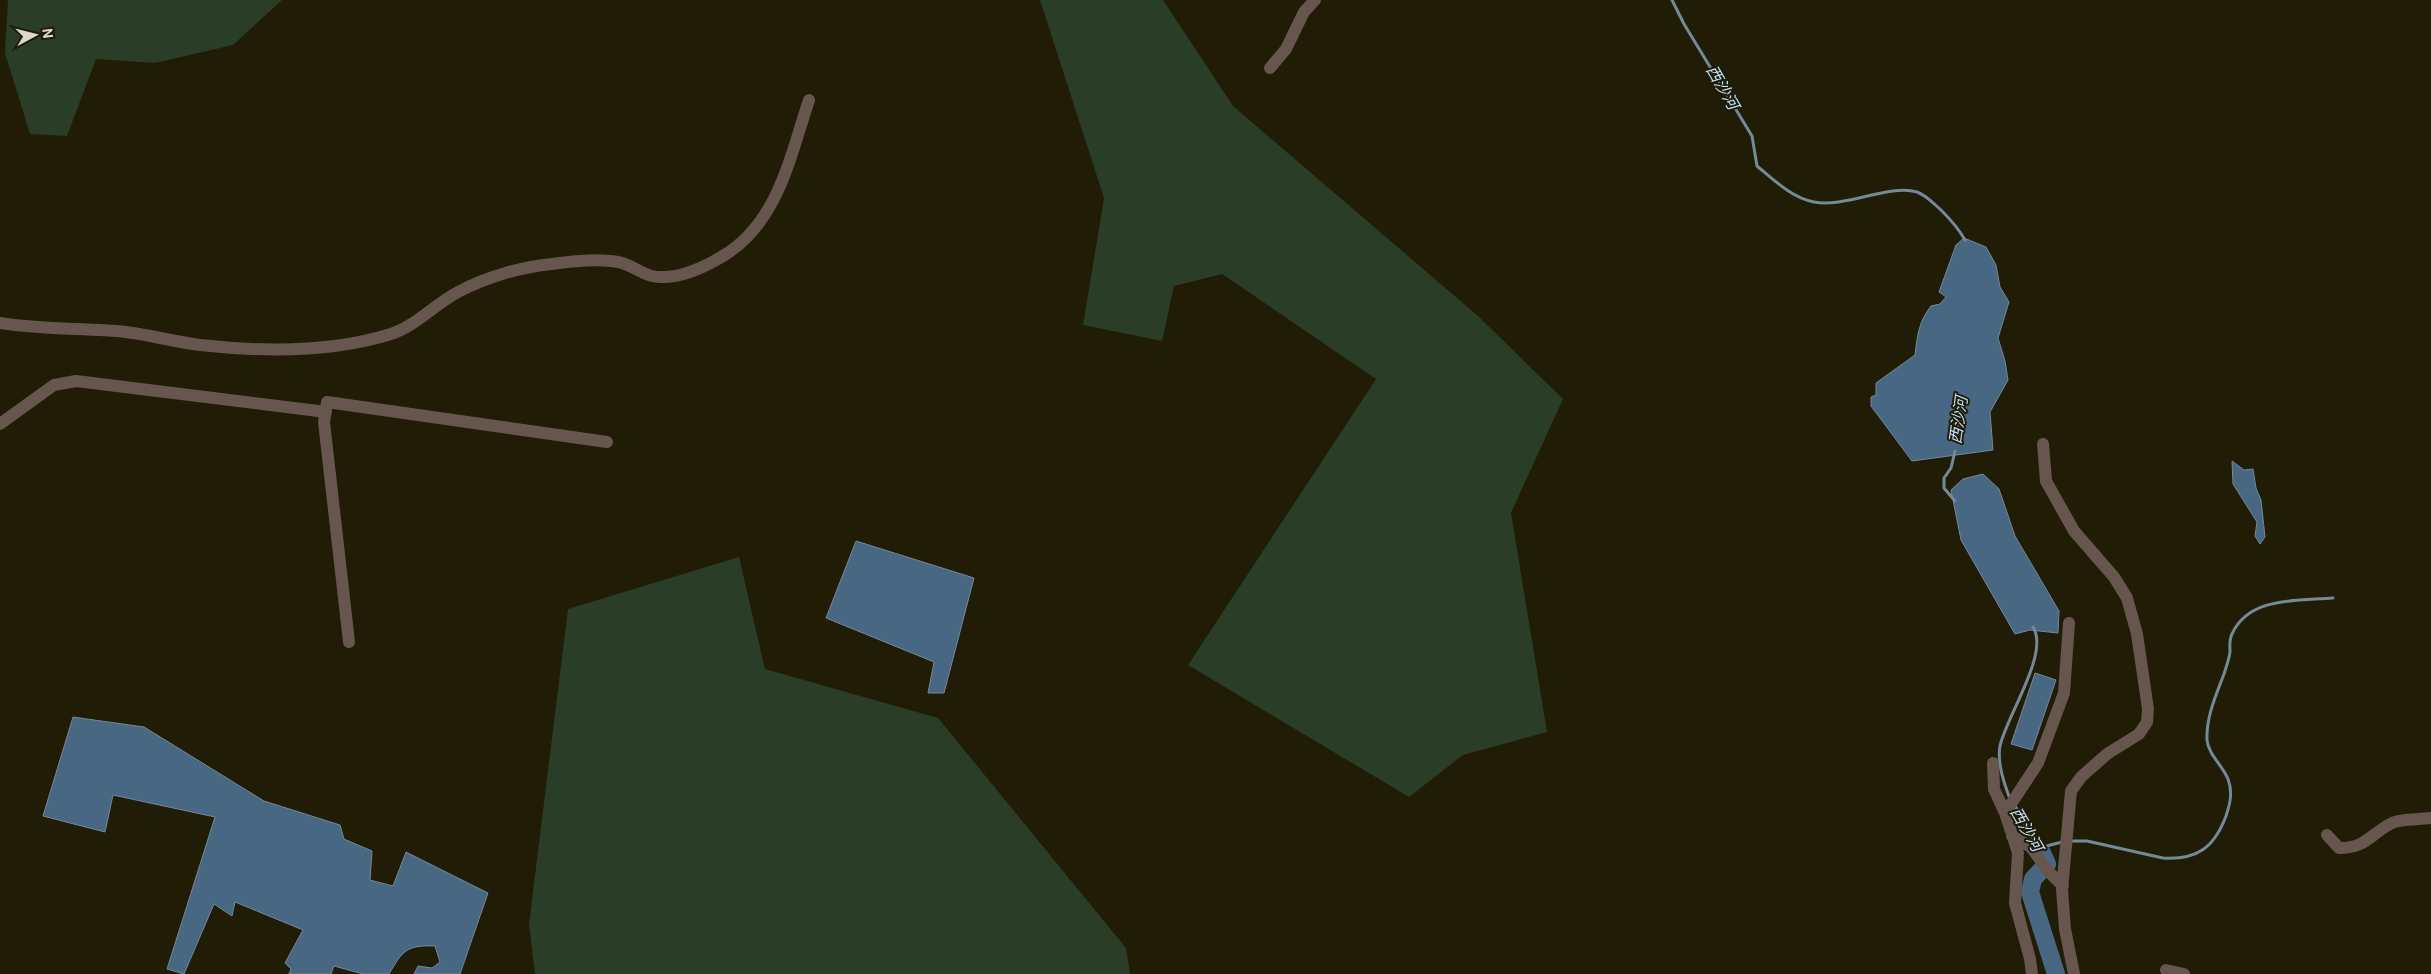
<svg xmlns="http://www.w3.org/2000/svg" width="2431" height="974" font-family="Roboto,'Noto Sans SC',sans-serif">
	<rect width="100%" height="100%" fill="#201c06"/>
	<path fill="#293d27" d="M8 0H282L233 45 155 63 96 59 67 136 30 134 5 53Z
		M1040 0H1163L1233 106 1478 316 1563 399 1511 513 1547 732 1463 755 1409 797 1188 665 1376 379 1222 274 1174 286 1162 341 1083 325 1104 198Z
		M739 557 765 669 938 718 1126 948 1130 974H535L529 924 568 609Z"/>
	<path fill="#486783" stroke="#748999" d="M1964 238 1986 247 1996 265 2000 287 2009 302 1998 338 2005 361 2008 380 1990 412 1993 450 1912 461 1871 406V397L1876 395V383L1915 355C1917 336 1919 321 1931 306L1940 304 1946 297 1939 292 1956 245Z
		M2232 461 2244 470 2253 469 2256 488 2261 500 2265 537 2260 544 2255 536 2257 522 2233 484Z
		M1983 474 1999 489 2015 536 2059 611 2058 633 2030 630 2015 634 1961 540 1951 490 1963 479Z
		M856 541 974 578 944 693H928L934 662 826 618Z
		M2035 673 2056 680 2032 750 2011 744Z
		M73 717 144 727 264 801 340 825 344 839 372 851 370 880 393 886 406 852 488 893 460 974H414L418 966 432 968 440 962 435 946C407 945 403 950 389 974H363L334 966 331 974H289L291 969 285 963 303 930 235 902 232 916 214 904 184 974 167 969 215 817 113 795 105 832 43 816Z"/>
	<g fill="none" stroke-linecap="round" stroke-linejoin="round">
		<path stroke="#748999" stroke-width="3" d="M1672 0 1684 24 1752 136 1757 166C1774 180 1792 198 1814 202 1845 208 1889 184 1917 192 1926 195 1934 204 1941 210 1950 219 1959 229 1965 240
			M1955 501 1944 488V478L1951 468 1955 451
			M2010 799C2004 783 1997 763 2000 746 2006 717 2050 653 2033 627
			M2015 806C2025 820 2028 835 2039 848L2062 842
			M2071 841H2087L2163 858C2197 860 2214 848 2226 816 2230 804 2233 792 2228 779 2223 766 2208 754 2207 740 2206 717 2216 695 2224 674 2226 667 2229 660 2230 652 2230 645 2229 640 2232 634 2249 596 2299 601 2333 598"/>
		<path stroke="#486783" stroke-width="18" d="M2042 853 2047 864 2033 879 2030 892 2056 974"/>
		<path stroke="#67564d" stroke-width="12" d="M1270 68 1286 49 1304 12 1315 0
			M0 323C42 330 84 328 126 332 151 335 175 342 200 345 263 352 330 353 391 334 416 326 435 304 458 292 486 277 521 267 552 264 572 261 597 258 618 262 630 264 640 273 652 276 676 281 703 268 723 256 778 223 790 157 809 100
			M0 424 54 385 76 381 326 412
			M2043 444 2046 481 2074 531 2114 577 2127 598 2137 634 2148 709 2147 722 2139 734 2107 754 2081 777 2071 791 2062 890 2065 929 2074 974
			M349 642 324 422 327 402 607 442
			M1993 763 1994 789 2005 813 2018 853 2015 903 2030 959 2032 974
			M2005 813 2038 763 2064 693 2069 623
			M2327 835 2339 848C2367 848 2370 834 2392 823 2402 818 2420 820 2431 818
			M2012 836 2031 847 2049 872 2063 886
			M2166 970 2184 974"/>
	</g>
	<g text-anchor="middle" stroke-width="4" stroke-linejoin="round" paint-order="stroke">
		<g font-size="16" font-style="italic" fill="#c0dffd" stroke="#201c06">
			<text transform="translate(1723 87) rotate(60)" y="6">西沙河</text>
			<text transform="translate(1958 420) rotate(-82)" y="6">西沙河</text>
			<text transform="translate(2027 829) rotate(60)" y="6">西沙河</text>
		</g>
	</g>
	<g transform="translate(35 35) rotate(83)" stroke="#201c06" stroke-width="4" paint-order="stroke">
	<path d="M0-4L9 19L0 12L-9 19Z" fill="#dbd9cc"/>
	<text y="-8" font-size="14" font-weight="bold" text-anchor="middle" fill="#dbd9cc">N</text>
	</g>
</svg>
